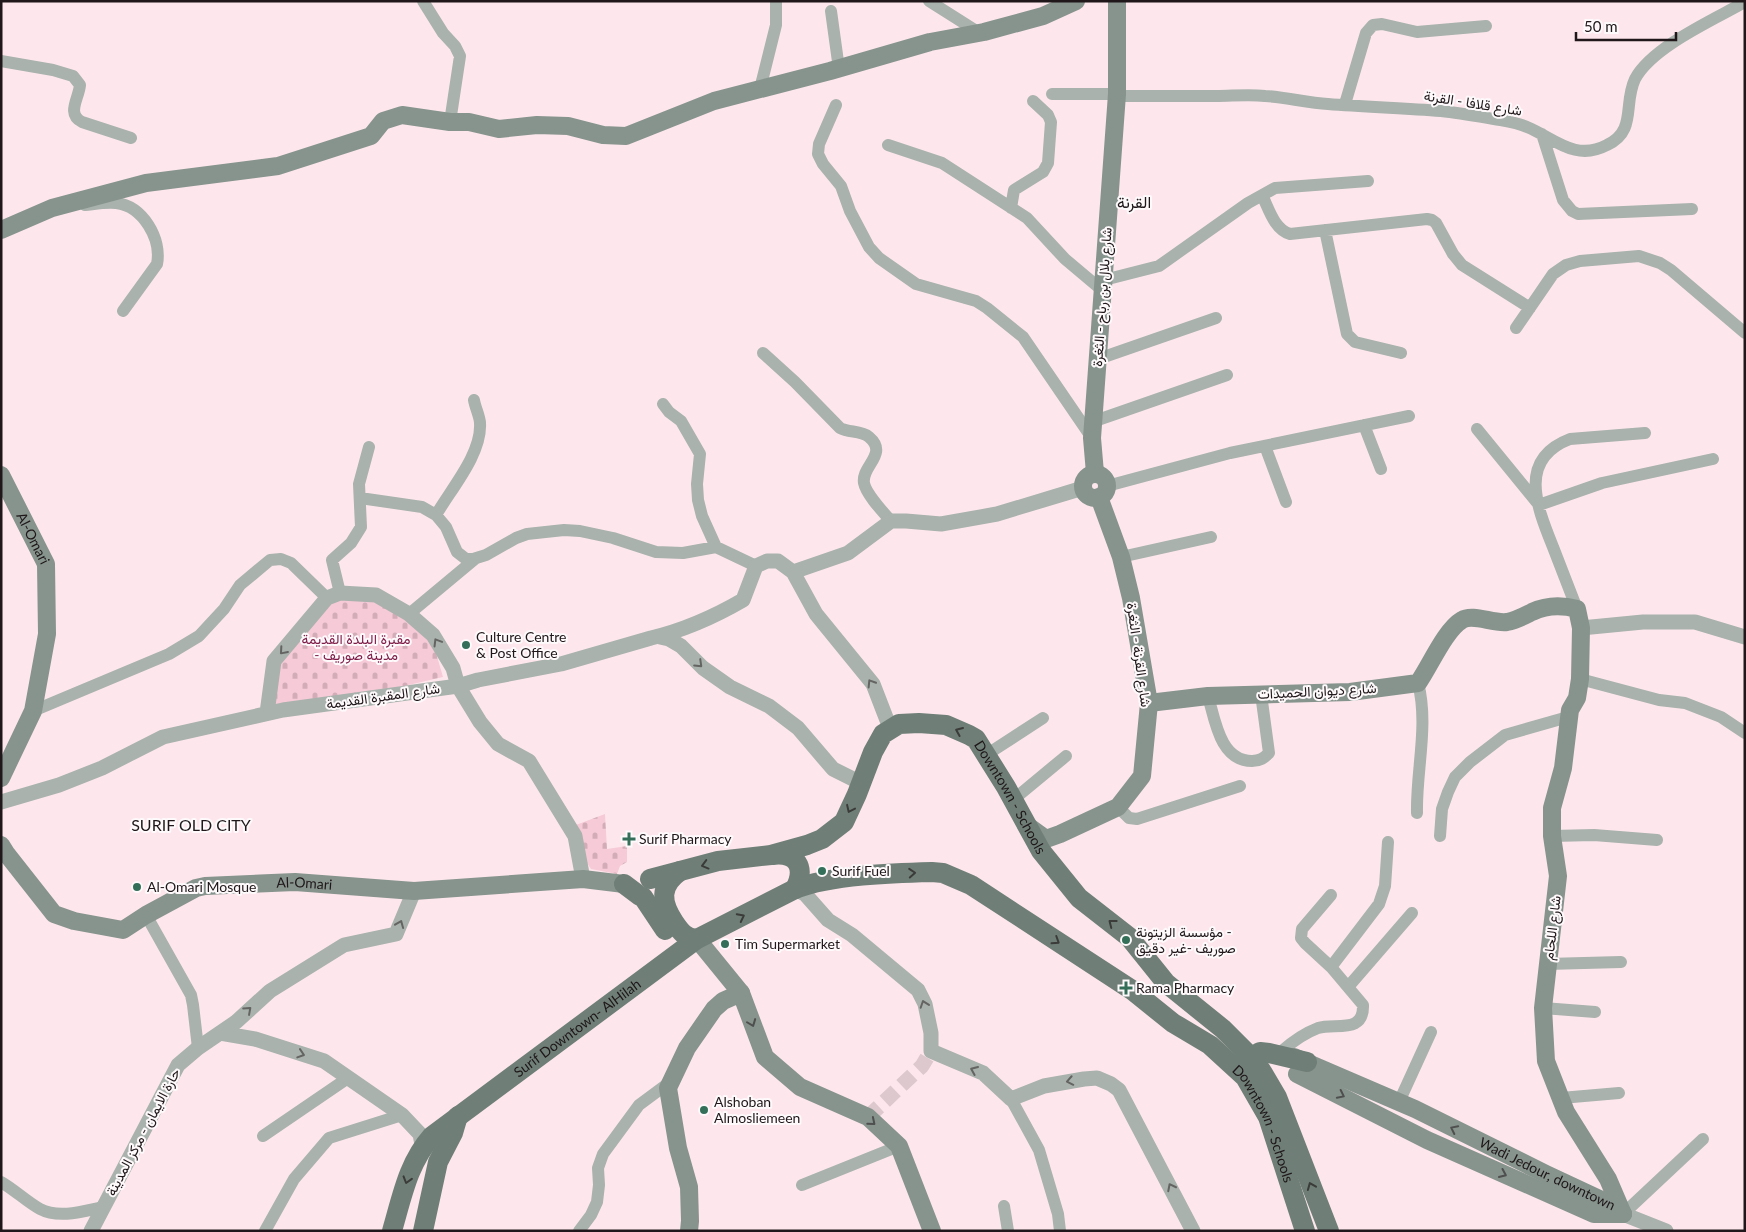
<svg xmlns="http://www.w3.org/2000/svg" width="1746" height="1232" font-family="Lato,Vazirmatn,sans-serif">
	<defs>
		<pattern id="cemetery-stones" width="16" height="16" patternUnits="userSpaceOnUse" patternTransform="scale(1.25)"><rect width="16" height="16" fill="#f6cad7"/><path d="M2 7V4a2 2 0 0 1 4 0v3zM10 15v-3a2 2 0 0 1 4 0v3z" fill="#d2adb8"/></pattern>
	</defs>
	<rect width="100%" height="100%" fill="#fde7ed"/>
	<path fill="url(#cemetery-stones)" d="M335 598 376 599 432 639 443 677 271 717 277 664Z
		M605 814 607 849 627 846V862L620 866 617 874 591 869 585 860 573 826Z"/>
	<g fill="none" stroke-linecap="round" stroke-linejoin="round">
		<path stroke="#dcc8cd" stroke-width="15" stroke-dasharray="15 8" stroke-linecap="butt" d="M868 1117 922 1066 931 1051"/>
		<path stroke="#a9b2ad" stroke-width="12" d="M423 1 443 33 455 46 460 56 450 122
			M929 1 978 32
			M831 11 839 69
			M1 61 53 70 73 76 80 85C79 98 66 114 82 122L131 138
			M760 89 776 25V1
			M1052 94H1117
			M1117 96C1150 96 1183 96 1216 96 1232 96 1249 94 1265 96 1286 97 1307 103 1328 104 1366 107 1404 108 1441 111 1459 113 1476 116 1494 119 1505 121 1516 122 1527 127 1554 138 1575 162 1607 145 1637 131 1623 104 1635 79 1652 47 1713 20 1745 2
			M1345 104 1366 33 1373 25 1382 24 1417 32 1486 26
			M836 105 819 144 818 154 823 164 841 186 850 211 869 247 879 258 916 284 976 301 987 308 1023 337 1092 438
			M1542 134 1563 200 1572 211 1578 214 1692 209
			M888 145 942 163 1027 218 1065 259 1103 291
			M1262 195C1269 209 1274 229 1290 234L1427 219 1432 220 1436 223 1453 254 1462 265 1530 308
			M85 205C95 204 106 202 116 203 143 206 162 239 157 264L123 311
			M1011 208 1014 190 1043 172 1048 163 1051 122 1048 115 1033 101
			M1325 230 1347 334 1355 342 1401 353
			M1104 280 1159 266 1248 203 1275 188 1368 181
			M1516 328 1553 274 1566 265 1580 261 1639 256 1660 263 1671 270 1745 333
			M763 353 795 382 840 428C849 433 861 430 869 437 889 454 861 466 864 483 866 494 883 512 891 521
			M1098 359 1216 318
			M663 404 669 412 681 421 700 454 697 484 698 500 702 516 716 547
			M1092 422 1227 375
			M1364 425 1381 469
			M1477 429 1539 505 1602 483 1713 459
			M1265 446 1286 502
			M1107 486 1230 453 1409 416
			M360 498 422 507 436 515 446 527 457 552 466 559H473L486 555 516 538 527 534 564 530 580 531 613 538 656 552 683 553 716 547 756 566
			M436 515C451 489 482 454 480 423 480 417 475 407 474 400
			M1121 557 1211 537
			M340 593 332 560 351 543 361 527 359 484 369 447
			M1577 609C1569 588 1561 568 1553 547 1537 507 1517 459 1570 439L1645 433
			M409 614 475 559
			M1580 679 1659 700 1685 703 1721 717 1745 733
			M1208 696C1215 720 1220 761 1252 761 1260 761 1264 758 1269 753L1261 694
			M33 711 169 654 199 636 224 609 240 585 270 560 281 559 291 563 327 598
			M986 755 1043 718
			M1013 800 1066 756
			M1118 807 1129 818 1137 819 1240 786
			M1417 813C1416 770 1429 725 1418 683
			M1440 836 1442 809 1448 792 1455 777 1470 762 1505 735 1568 717
			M1552 836 1594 835 1657 840
			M146 915 191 995 193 1005 198 1048
			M1547 964 1621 962
			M1331 967 1379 904 1385 886 1388 842
			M1348 987 1412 913
			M1543 1008 1595 1012
			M1282 1051C1292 1042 1305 1033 1318 1028 1336 1023 1364 1034 1363 1005L1331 967 1305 943 1301 938 1302 929 1331 895
			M1561 1098 1619 1093
			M1011 1099 1039 1150 1058 1214 1060 1231
			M1399 1102 1431 1032
			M263 1136 348 1078
			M1 1182C15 1190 27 1202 40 1209 59 1219 84 1211 103 1207
			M802 1185 899 1146
			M1004 1206 1008 1231
			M1623 1214 1703 1139
			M265 1231 294 1179 329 1138 402 1115
			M579 1231 591 1215 597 1202 599 1185 598 1168 603 1154 639 1105 670 1082"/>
		<path stroke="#a9b2ad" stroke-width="15" d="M793 572 848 553 891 521H906L941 524 997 514 1083 488
			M1581 628 1643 622H1695L1745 637
			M660 637 669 639 681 646 703 668 730 687 769 706 798 728 833 769 861 783
			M267 713 274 661 327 598 340 593 376 595 409 614 433 635 453 668 458 686 480 722 498 744 529 761 575 836 583 879
			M1 802 59 785 102 768 163 737 283 710 458 686 478 680 561 664 651 638C685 630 712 618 743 600L756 566 767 561H778L793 572 816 614 873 684 890 728
			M795 889 805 894 828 920 852 935 918 990 925 1004 931 1033V1051L983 1073 1011 1099 1044 1086 1084 1079 1097 1078 1111 1084 1119 1090 1193 1231
			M220 1033 255 1039 324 1061 402 1115 420 1134 422 1145 420 1153
			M1623 1214 1666 1231
			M91 1231 178 1065 198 1048 236 1022 270 991 344 945 396 934 414 891"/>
		<g stroke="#87948e" stroke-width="18">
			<path d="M1 230 52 208 146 183 278 166 371 136 383 121 402 115 450 122H469L499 129 537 125 568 126 603 135 626 136 714 101 830 71 930 42 984 32 1043 16 1076 1"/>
			<path d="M1095 473 1092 438 1117 94V1"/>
			<circle cx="1095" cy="486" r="12"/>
			<path id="s1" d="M1 475 46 564 47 634 33 711 1 778"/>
			<path d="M1149 703 1208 696 1350 692 1418 683C1430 666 1445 630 1462 620 1473 613 1493 624 1507 622 1517 620 1524 616 1532 612 1547 605 1562 605 1577 609L1581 628 1580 679 1577 698 1570 710 1563 768 1552 808V836L1558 876 1543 1008 1546 1061 1566 1112 1608 1179 1623 1214"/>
			<path d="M1028 826 1046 839 1060 834 1118 807 1142 776 1149 703 1131 598 1121 557 1099 497"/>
			<path id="s2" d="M1 845 6 853 54 914 74 921 123 930 146 915 196 888 205 886 295 882 414 891 583 879 624 884"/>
			<path d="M697 939 741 993 765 1057 800 1087 868 1117 899 1146 932 1231"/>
			<path id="s3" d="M1294 1057 1415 1109 1546 1174 1612 1205 1623 1214"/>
			<path d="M1297 1074 1427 1140 1594 1214H1623"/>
			<path d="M689 1231 690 1221 689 1187 678 1148 668 1088 687 1048 714 1009 723 1001 741 993"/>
		</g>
		<g stroke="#6f7f78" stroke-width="20">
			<path d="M772 855C797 852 806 867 795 889"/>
			<path d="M680 871C659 886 661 902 674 922 680 931 686 939 697 939"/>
			<path id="s4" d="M650 879 718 861 771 855 807 845 822 839 844 822 857 794 873 752 883 734 899 724 919 723 946 725 969 735 976 739 1006 787 1041 851 1079 898 1129 937 1166 983 1223 1029 1251 1057 1261 1070 1277 1097 1329 1231"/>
			<path d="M624 884 640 896 643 897 665 930"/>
			<path d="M1241 1064 1260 1052 1269 1053 1307 1062"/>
			<path id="s5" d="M392 1231C402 1197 408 1163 432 1136L697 939 795 889C831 875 893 873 932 872L943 873 971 885 1132 990 1173 1023 1210 1045 1245 1077 1268 1117 1305 1231"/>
			<path d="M423 1231 438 1162 453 1133 458 1116"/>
		</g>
	</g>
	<defs><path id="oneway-chevron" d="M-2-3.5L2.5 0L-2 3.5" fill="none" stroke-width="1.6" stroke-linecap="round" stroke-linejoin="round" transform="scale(1.25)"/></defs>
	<g stroke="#646463">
		<use href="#oneway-chevron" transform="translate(437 642) rotate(-121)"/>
		<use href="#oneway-chevron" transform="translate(283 651) rotate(131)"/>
		<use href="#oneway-chevron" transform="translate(699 664) rotate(44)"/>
		<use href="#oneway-chevron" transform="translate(871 683) rotate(-122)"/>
		<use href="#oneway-chevron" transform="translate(400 924) rotate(-68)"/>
		<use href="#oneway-chevron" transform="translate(924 1004) rotate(-109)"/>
		<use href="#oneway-chevron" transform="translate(248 1010) rotate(-42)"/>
		<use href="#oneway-chevron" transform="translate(301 1054) rotate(18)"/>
		<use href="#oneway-chevron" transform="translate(974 1070) rotate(-157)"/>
		<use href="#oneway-chevron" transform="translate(1070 1081) rotate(169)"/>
		<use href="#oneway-chevron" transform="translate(1171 1187) rotate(-117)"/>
	</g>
	<g stroke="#3b3b3a">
		<use href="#oneway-chevron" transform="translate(959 731) rotate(-157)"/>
		<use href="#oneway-chevron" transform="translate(850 809) rotate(115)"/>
		<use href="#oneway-chevron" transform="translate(705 865) rotate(165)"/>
		<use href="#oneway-chevron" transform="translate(912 873) rotate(-4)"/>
		<use href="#oneway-chevron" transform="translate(741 917) rotate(-27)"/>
		<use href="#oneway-chevron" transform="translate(1112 923) rotate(-142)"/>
		<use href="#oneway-chevron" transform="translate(1056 941) rotate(33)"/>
		<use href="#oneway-chevron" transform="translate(407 1180) rotate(107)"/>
		<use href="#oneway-chevron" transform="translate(1311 1186) rotate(-112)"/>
	</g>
	<g stroke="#4e4f4e">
		<use href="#oneway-chevron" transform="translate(752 1023) rotate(69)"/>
		<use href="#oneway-chevron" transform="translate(1341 1095) rotate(26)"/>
		<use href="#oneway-chevron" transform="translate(872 1122) rotate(40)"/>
		<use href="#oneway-chevron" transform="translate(1454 1129) rotate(-154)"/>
		<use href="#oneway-chevron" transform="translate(1503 1174) rotate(24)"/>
	</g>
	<g fill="#336f59" stroke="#fef9fb" stroke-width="2">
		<circle cx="466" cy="645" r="5"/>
		<path d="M626.5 831.5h5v5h5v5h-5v5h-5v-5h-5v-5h5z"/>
		<circle cx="822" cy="871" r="5"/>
		<circle cx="137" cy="887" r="5"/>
		<circle cx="1126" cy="940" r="5"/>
		<circle cx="725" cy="944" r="5"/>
		<path d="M1123.5 980.5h5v5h5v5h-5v5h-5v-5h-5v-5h5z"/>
		<circle cx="704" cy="1110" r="5"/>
	</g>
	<g text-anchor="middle" stroke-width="4" stroke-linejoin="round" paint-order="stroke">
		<g font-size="14" fill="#1f1719" stroke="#fef9fb">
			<text transform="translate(1473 103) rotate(9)" y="5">شارع قلافا - القرنة</text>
			<text transform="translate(1102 297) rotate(-86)" y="5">شارع بلال بن رباح - الثغرة</text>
			<text dy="5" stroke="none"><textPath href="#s1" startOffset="71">Al-Omari</textPath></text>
			<text transform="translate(1139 655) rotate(82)" y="5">شارع القرنة - الثغرة</text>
			<text transform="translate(1317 691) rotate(-3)" y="5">شارع ديوان الحميدات</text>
			<text transform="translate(383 696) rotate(-8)" y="5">شارع المقبرة القديمة</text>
			<text dy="5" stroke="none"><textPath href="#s4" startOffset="468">Downtown - Schools</textPath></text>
			<text dy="5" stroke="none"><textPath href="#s2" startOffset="351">Al-Omari</textPath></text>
			<text transform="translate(1552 928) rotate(-83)" y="5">شارع اللحام</text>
			<text dy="5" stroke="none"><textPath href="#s5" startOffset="285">Surif Downtown- AlHilah</textPath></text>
			<text dy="5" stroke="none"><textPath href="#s5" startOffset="1110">Downtown - Schools</textPath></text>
			<text transform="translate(143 1132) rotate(-62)" y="5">حارة الايمان - مركز المدينة</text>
			<text dy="5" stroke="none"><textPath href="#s3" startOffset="279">Wadi Jedour, downtown</textPath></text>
		</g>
		<g font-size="14" fill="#1f1719" stroke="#fef9fb" text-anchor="start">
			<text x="476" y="642">Culture Centre<tspan x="476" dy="16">&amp; Post Office</tspan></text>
			<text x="639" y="844">Surif Pharmacy</text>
			<text x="832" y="876">Surif Fuel</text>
			<text x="147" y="892">Al-Omari Mosque</text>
			<text x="1136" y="937">مؤسسة الزيتونة -<tspan x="1136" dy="16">صوريف -غير دقيق</tspan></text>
			<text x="735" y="949">Tim Supermarket</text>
			<text x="1136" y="993">Rama Pharmacy</text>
			<text x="714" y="1107">Alshoban<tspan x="714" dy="16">Almosliemeen</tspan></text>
		</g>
		<g font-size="14" fill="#7d1a46" stroke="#fef9fb">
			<text x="356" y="644">مقبرة البلدة القديمة<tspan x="356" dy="16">- مدينة صوريف</tspan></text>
		</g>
		<g font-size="16" fill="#1f1719" stroke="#fef9fb">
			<text x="1134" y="208">القرنة</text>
			<text x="191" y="831">SURIF OLD CITY</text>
		</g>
	</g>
	<rect width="1746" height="1232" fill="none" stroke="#1f1719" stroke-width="5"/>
	<path d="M1576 32v8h100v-8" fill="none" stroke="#1f1719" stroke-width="2.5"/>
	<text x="1584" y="32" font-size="15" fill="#1f1719" stroke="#fef9fb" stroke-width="4" paint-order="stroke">50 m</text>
</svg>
